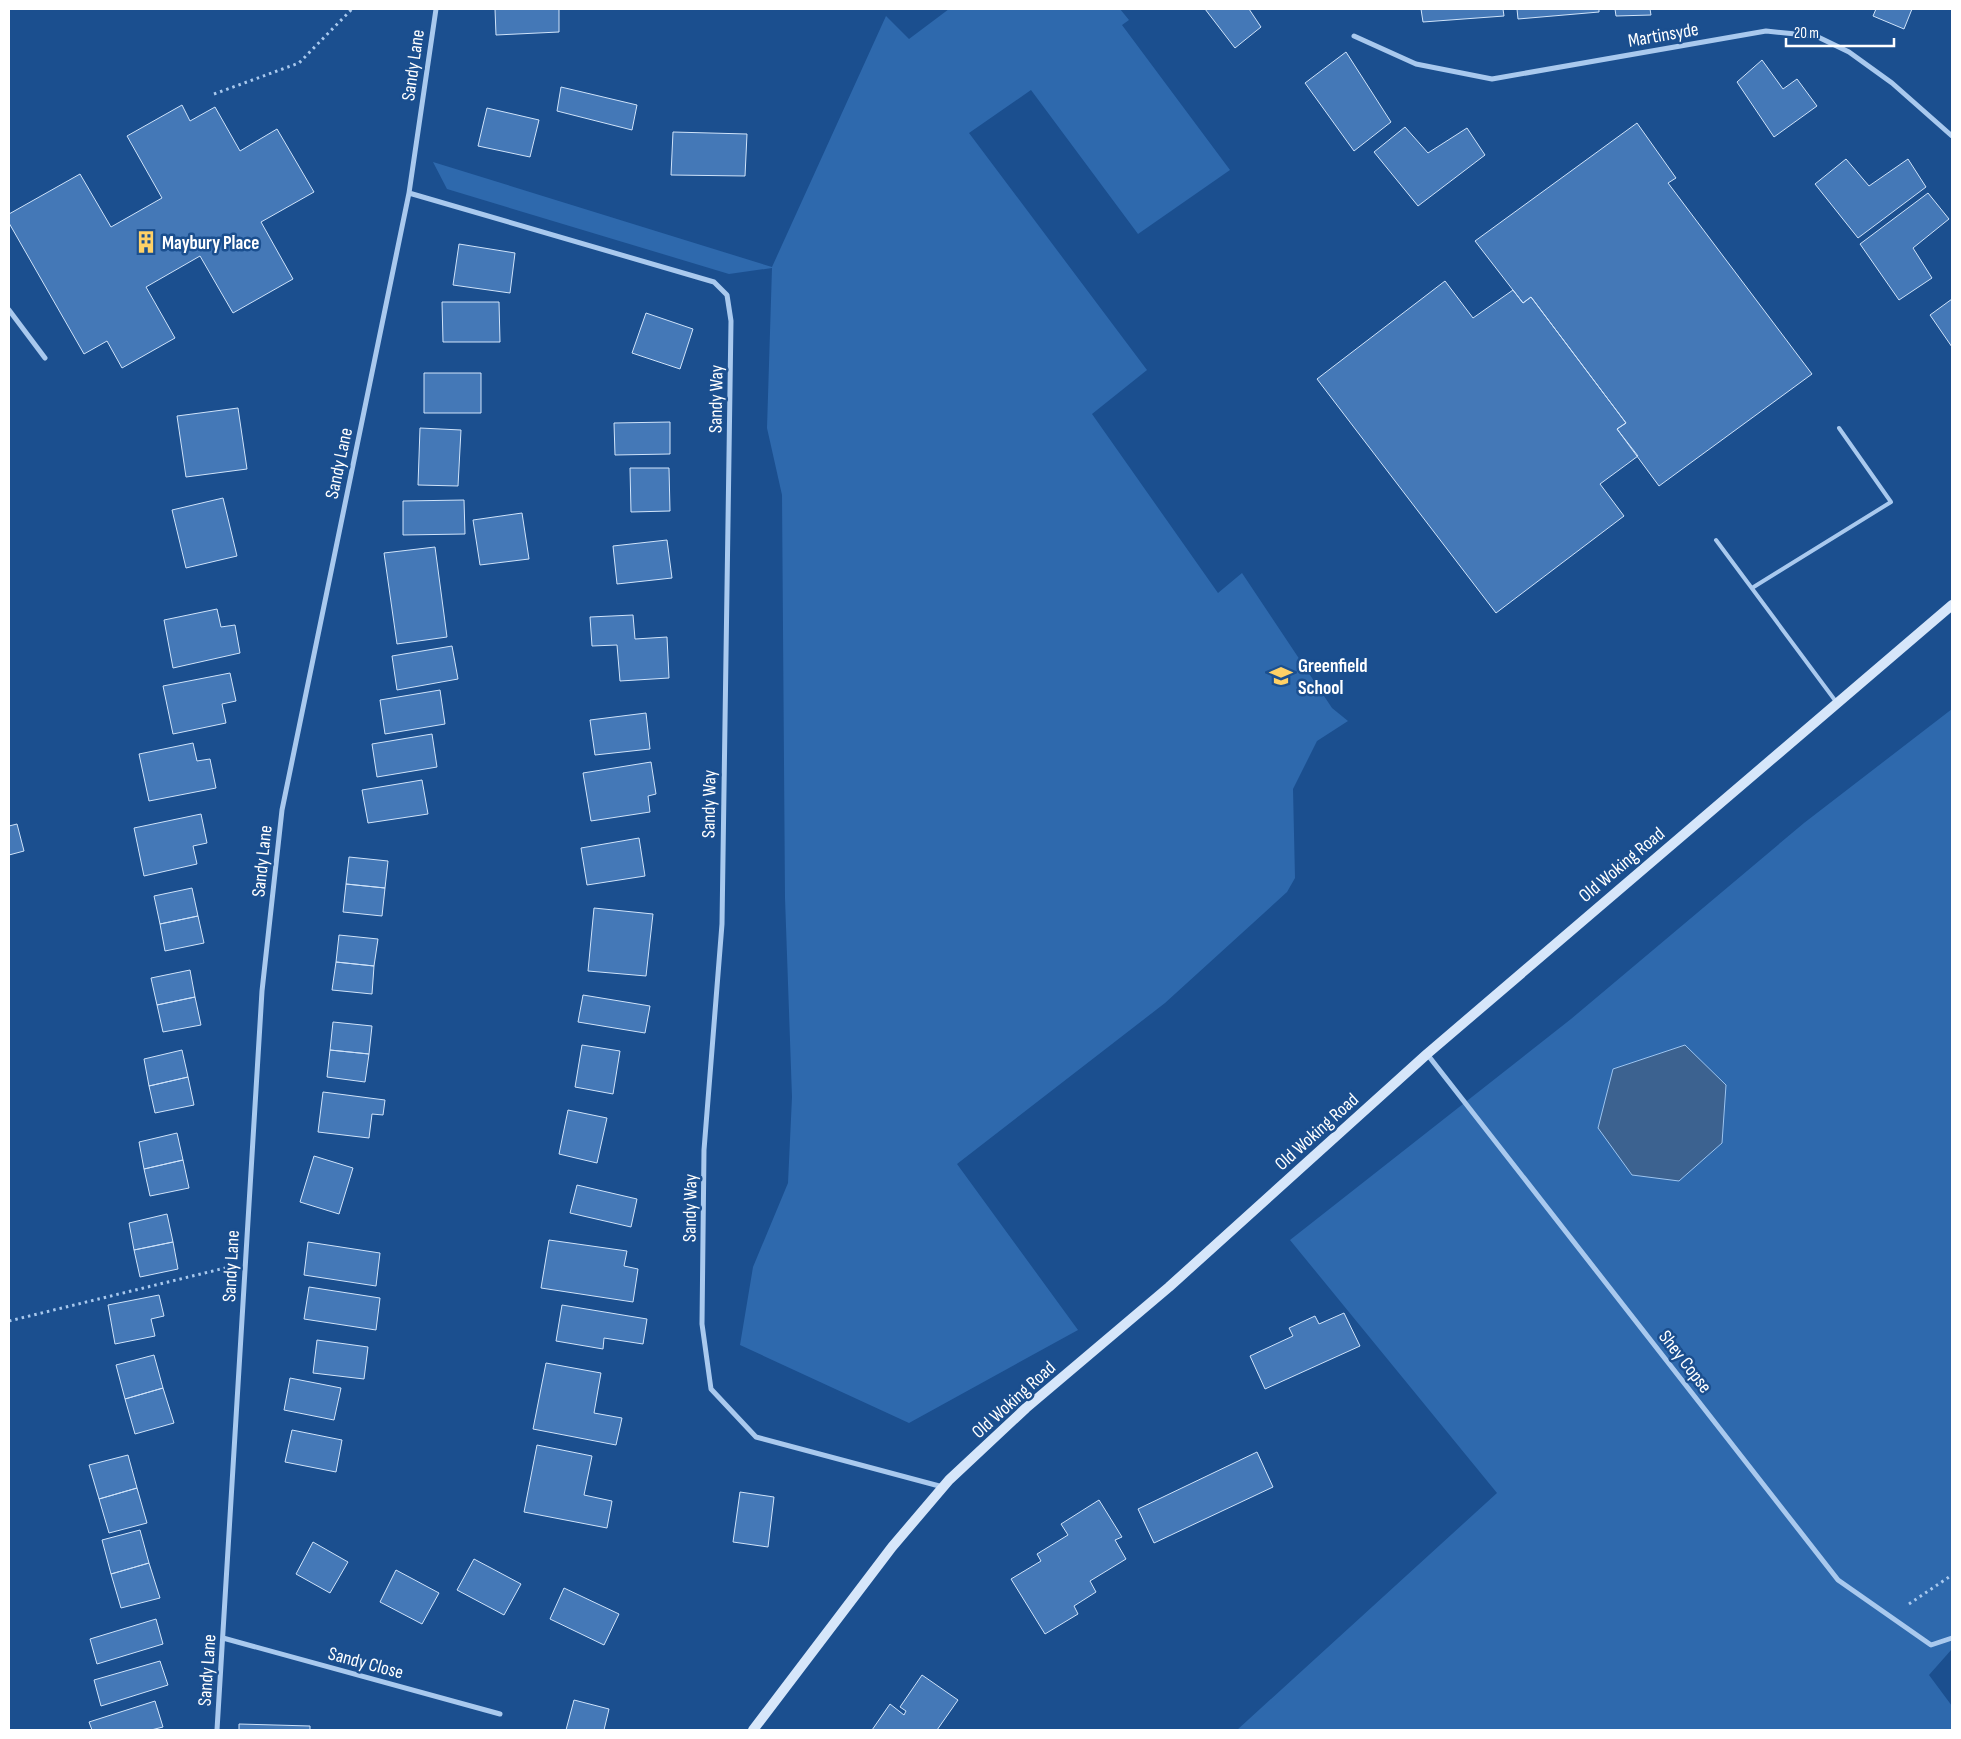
<svg xmlns="http://www.w3.org/2000/svg" width="1961" height="1739" font-family="'Sofia Sans Condensed',sans-serif">
	<rect width="100%" height="100%" fill="#1b4f8f"/>
	<path fill="#2e69ad" d="M949 9H1120L1129 20 1122 25 1230 170 1138 234 1031 90 969 133 1147 370 1092 414 1218 593 1242 573 1332 708 1348 721 1317 741 1293 789 1295 878 1287 892 1165 1003 957 1164 1078 1330 909 1423 740 1345 753 1267 788 1183 792 1097 785 898 782 495 767 428 772 268 729 274 447 189 433 162 772 267 886 16 909 39Z
		M1952 709V1649L1929 1675 1952 1706V1730H1237L1497 1493 1290 1240 1571 1019 1804 823Z"/>
	<path fill="#3c6290" stroke="#9cc4f0" d="M1685 1045 1726 1085 1722 1143 1679 1181 1632 1175 1598 1128 1613 1069Z"/>
	<path fill="#4478b7" stroke="#cfe3fa" d="M495 9H559V32L496 35Z
		M1205 9H1249L1261 27 1235 48Z
		M1421 9H1503L1504 16 1423 22Z
		M1517 9H1599V12L1518 19Z
		M1615 9H1650L1651 15 1616 16Z
		M1876 9H1912L1904 29 1873 16Z
		M1346 52 1391 122 1354 151 1305 83Z
		M1762 60 1783 89 1797 79 1817 106 1774 137 1737 82Z
		M561 87 637 105 632 130 557 111Z
		M182 105 190 121 215 107 240 151 277 129 314 192 261 222 293 279 233 313 200 256 146 287 175 338 122 368 107 341 84 354 9 223V214L80 174 111 227 162 198 127 136Z
		M487 108 539 120 530 157 478 146Z
		M1637 123 1676 178 1668 183 1812 374 1659 486 1617 429 1626 423 1531 297 1523 303 1475 241Z
		M1405 127 1428 153 1467 128 1485 155 1418 206 1374 152Z
		M673 132 747 134 745 176 671 175Z
		M1846 159 1869 186 1908 159 1926 187 1858 238 1815 184Z
		M1928 193 1949 219 1913 248 1932 278 1899 300 1860 244Z
		M459 244 515 253 510 293 453 285Z
		M1445 281 1473 318 1513 290 1523 303 1531 297 1626 423 1617 429 1638 456 1600 484 1624 516 1496 613 1317 379Z
		M1952 299V347L1930 315Z
		M442 302H499L500 342H443Z
		M646 313 693 329 680 369 632 353Z
		M424 373H481V413H424Z
		M238 408 247 469 186 477 177 416Z
		M670 422V454L615 455 614 423Z
		M420 428 461 430 458 486 418 485Z
		M630 468H669L670 511 631 512Z
		M223 498 237 556 186 568 172 510Z
		M464 500 465 534 403 535V501Z
		M522 513 529 559 480 565 473 520Z
		M667 540 672 578 617 584 613 546Z
		M435 547 447 637 397 644 384 553Z
		M217 609 221 627 235 625 240 653 173 668 164 620Z
		M633 615 635 639 667 637 669 678 620 681 617 645 592 646 590 617Z
		M452 646 458 679 397 690 392 656Z
		M230 673 236 701 222 704 226 723 173 734 163 686Z
		M440 690 445 724 385 734 380 700Z
		M646 713 650 749 595 755 590 720Z
		M432 734 437 767 377 777 372 744Z
		M193 743 197 761 210 759 216 788 149 801 139 754Z
		M651 762 656 794 648 796 650 812 591 821 583 773Z
		M422 780 428 814 368 823 362 790Z
		M201 814 207 843 193 846 197 864 144 876 134 828Z
		M17 824 24 851 9 855V826Z
		M639 838 645 876 587 885 581 848Z
		M349 857 388 861 385 888 346 884Z
		M346 884 385 888 382 916 343 912Z
		M192 888 198 916 160 924 154 896Z
		M594 908 653 914 646 976 588 971Z
		M198 916 204 943 165 951 160 924Z
		M339 935 378 939 374 966 336 962Z
		M336 962 374 966 372 994 332 990Z
		M190 970 195 997 157 1005 151 978Z
		M583 995 650 1006 645 1033 578 1022Z
		M195 997 201 1025 163 1032 157 1005Z
		M333 1022 372 1026 369 1054 330 1050Z
		M582 1045 620 1051 613 1094 575 1087Z
		M182 1050 188 1077 149 1086 144 1059Z
		M330 1050 369 1054 365 1082 327 1077Z
		M188 1077 194 1105 155 1113 149 1086Z
		M323 1092 385 1100 383 1115 372 1114 369 1138 318 1132Z
		M568 1110 607 1118 597 1163 559 1154Z
		M177 1133 183 1160 144 1169 139 1142Z
		M314 1156 353 1168 339 1214 300 1202Z
		M183 1160 189 1188 150 1196 144 1169Z
		M577 1185 637 1199 631 1227 570 1213Z
		M167 1214 173 1242 134 1250 129 1223Z
		M549 1240 627 1251 624 1266 638 1269 633 1302 541 1288Z
		M173 1242 178 1269 140 1277 134 1250Z
		M308 1242 380 1253 376 1286 304 1275Z
		M309 1287 380 1298 376 1330 304 1319Z
		M159 1295 164 1316 151 1319 155 1336 115 1344 108 1305Z
		M562 1305 647 1319 643 1344 604 1338 603 1349 556 1341Z
		M1344 1313 1360 1346 1265 1389 1250 1356 1293 1336 1289 1328 1315 1316 1319 1324Z
		M317 1340 368 1347 364 1379 313 1373Z
		M154 1355 163 1388 125 1399 116 1365Z
		M546 1363 601 1373 594 1413 622 1418 616 1445 533 1429Z
		M290 1378 341 1388 334 1420 284 1410Z
		M163 1388 174 1423 135 1434 125 1399Z
		M292 1430 342 1440 336 1472 285 1462Z
		M537 1445 592 1456 584 1495 612 1501 607 1528 524 1512Z
		M1257 1452 1273 1487 1154 1543 1138 1509Z
		M128 1455 137 1488 99 1499 89 1465Z
		M137 1488 147 1523 109 1533 99 1499Z
		M740 1492 774 1497 768 1547 733 1542Z
		M1099 1500 1122 1537 1115 1540 1126 1559 1090 1581 1096 1592 1074 1606 1078 1614 1045 1634 1011 1579 1041 1561 1037 1554 1068 1535 1061 1524Z
		M140 1530 149 1563 111 1574 102 1540Z
		M313 1542 348 1562 330 1593 296 1574Z
		M474 1559 521 1584 504 1615 457 1590Z
		M149 1563 160 1598 121 1608 111 1574Z
		M396 1570 439 1593 422 1624 380 1602Z
		M564 1588 619 1614 604 1645 550 1619Z
		M156 1619 163 1644 97 1664 90 1639Z
		M160 1661 168 1685 101 1706 94 1680Z
		M922 1675 958 1700 937 1730H872L890 1704 904 1715 906 1711 900 1707Z
		M574 1700 609 1709 604 1730H566Z
		M155 1701 163 1727 151 1730H92L89 1722Z
		M239 1724 310 1726V1730H239Z"/>
	<g fill="none" stroke-linecap="round" stroke-linejoin="round">
		<path stroke="#a9c9ee" stroke-width="3" stroke-dasharray="2.5 4" stroke-linecap="butt" d="M214 94 299 63 352 9
			M9 1321 225 1268
			M1909 1604 1952 1575"/>
		<path stroke="#a9c9ee" stroke-width="4" d="M1716 540 1837 703
			M1752 588 1891 502 1839 428"/>
		<path stroke="#a9c9ee" stroke-width="5" d="M1354 36 1416 64 1492 79 1766 31 1816 36 1849 52 1892 83 1952 136
			M409 193 714 282 727 295 731 321 722 924 704 1150 702 1324 711 1389 756 1437 943 1487
			M9 310 45 358
			M1427 1054 1838 1580 1931 1645 1952 1638
			M223 1638 500 1714
			M217 1730 262 991 282 810 409 193 436 9"/>
		<path stroke="#d6e6fa" stroke-width="10" d="M753 1730 892 1547 949 1480 1026 1408 1169 1287 1427 1054 1952 605"/>
	</g>
	<defs>
		<symbol id="building-bare" viewBox="-9 -9 18 18"><path d="M-4-6H4V6H1V3H-1V6H-4ZM-2.5-4.3h1.7v1.8h-1.7ZM.8-4.3h1.7v1.8H.8ZM-2.5-1h1.7V.8h-1.7ZM.8-1h1.7V.8H.8Z" fill="#ffd166" stroke="#1b4f8f" stroke-width="2.5" paint-order="stroke"/></symbol>
		<symbol id="school-bare" viewBox="-9 -9 18 18"><path d="M0-5L7-2L0 1L-7-2ZM-4 1L0 2.5L4 1V4Q0 6-4 4Z" fill="#ffd166" stroke="#1b4f8f" stroke-width="2.5" paint-order="stroke"/></symbol>
	</defs>
	<g fill-rule="evenodd">
		<use href="#building-bare" x="130" y="226" width="32" height="32"/>
		<use href="#school-bare" x="1265" y="660" width="32" height="32"/>
	</g>
	<g text-anchor="middle" stroke-width="5" stroke-linejoin="round" paint-order="stroke">
		<g font-size="19" fill="#fff" stroke="#1b4f8f">
			<text transform="translate(1663 34) rotate(-10)" y="7">Martinsyde</text>
			<text transform="translate(412 65) rotate(-82)" y="7">Sandy Lane</text>
			<text transform="translate(715 399) rotate(-89)" y="7">Sandy Way</text>
			<text transform="translate(338 463) rotate(-78)" y="7">Sandy Lane</text>
			<text transform="translate(708 804) rotate(-89)" y="7">Sandy Way</text>
			<text transform="translate(261 861) rotate(-84)" y="7">Sandy Lane</text>
			<text transform="translate(1621 864) rotate(-40)" y="7">Old Woking Road</text>
			<text transform="translate(1316 1131) rotate(-42)" y="7">Old Woking Road</text>
			<text transform="translate(689 1208) rotate(-89)" y="7">Sandy Way</text>
			<text transform="translate(230 1266) rotate(-87)" y="7">Sandy Lane</text>
			<text transform="translate(1686 1361) rotate(52)" y="7">Shey Copse</text>
			<text transform="translate(1013 1399) rotate(-42)" y="7">Old Woking Road</text>
			<text transform="translate(366 1662) rotate(15)" y="7">Sandy Close</text>
			<text transform="translate(206 1670) rotate(-86)" y="7">Sandy Lane</text>
		</g>
		<g font-size="19" font-weight="bold" fill="#fff" stroke="#1b4f8f" text-anchor="start">
			<text x="162" y="249">Maybury Place</text>
			<text x="1298" y="672">Greenfield<tspan x="1298" dy="22">School</tspan></text>
		</g>
	</g>
	<rect width="1961" height="1739" fill="none" stroke="#ffffff" stroke-width="20"/>
	<path d="M1786 38v8h108v-8" fill="none" stroke="#ffffff" stroke-width="2.5"/>
	<text x="1794" y="38" font-size="15" fill="#ffffff" stroke="#1b4f8f" stroke-width="4" paint-order="stroke">20 m</text>
</svg>
